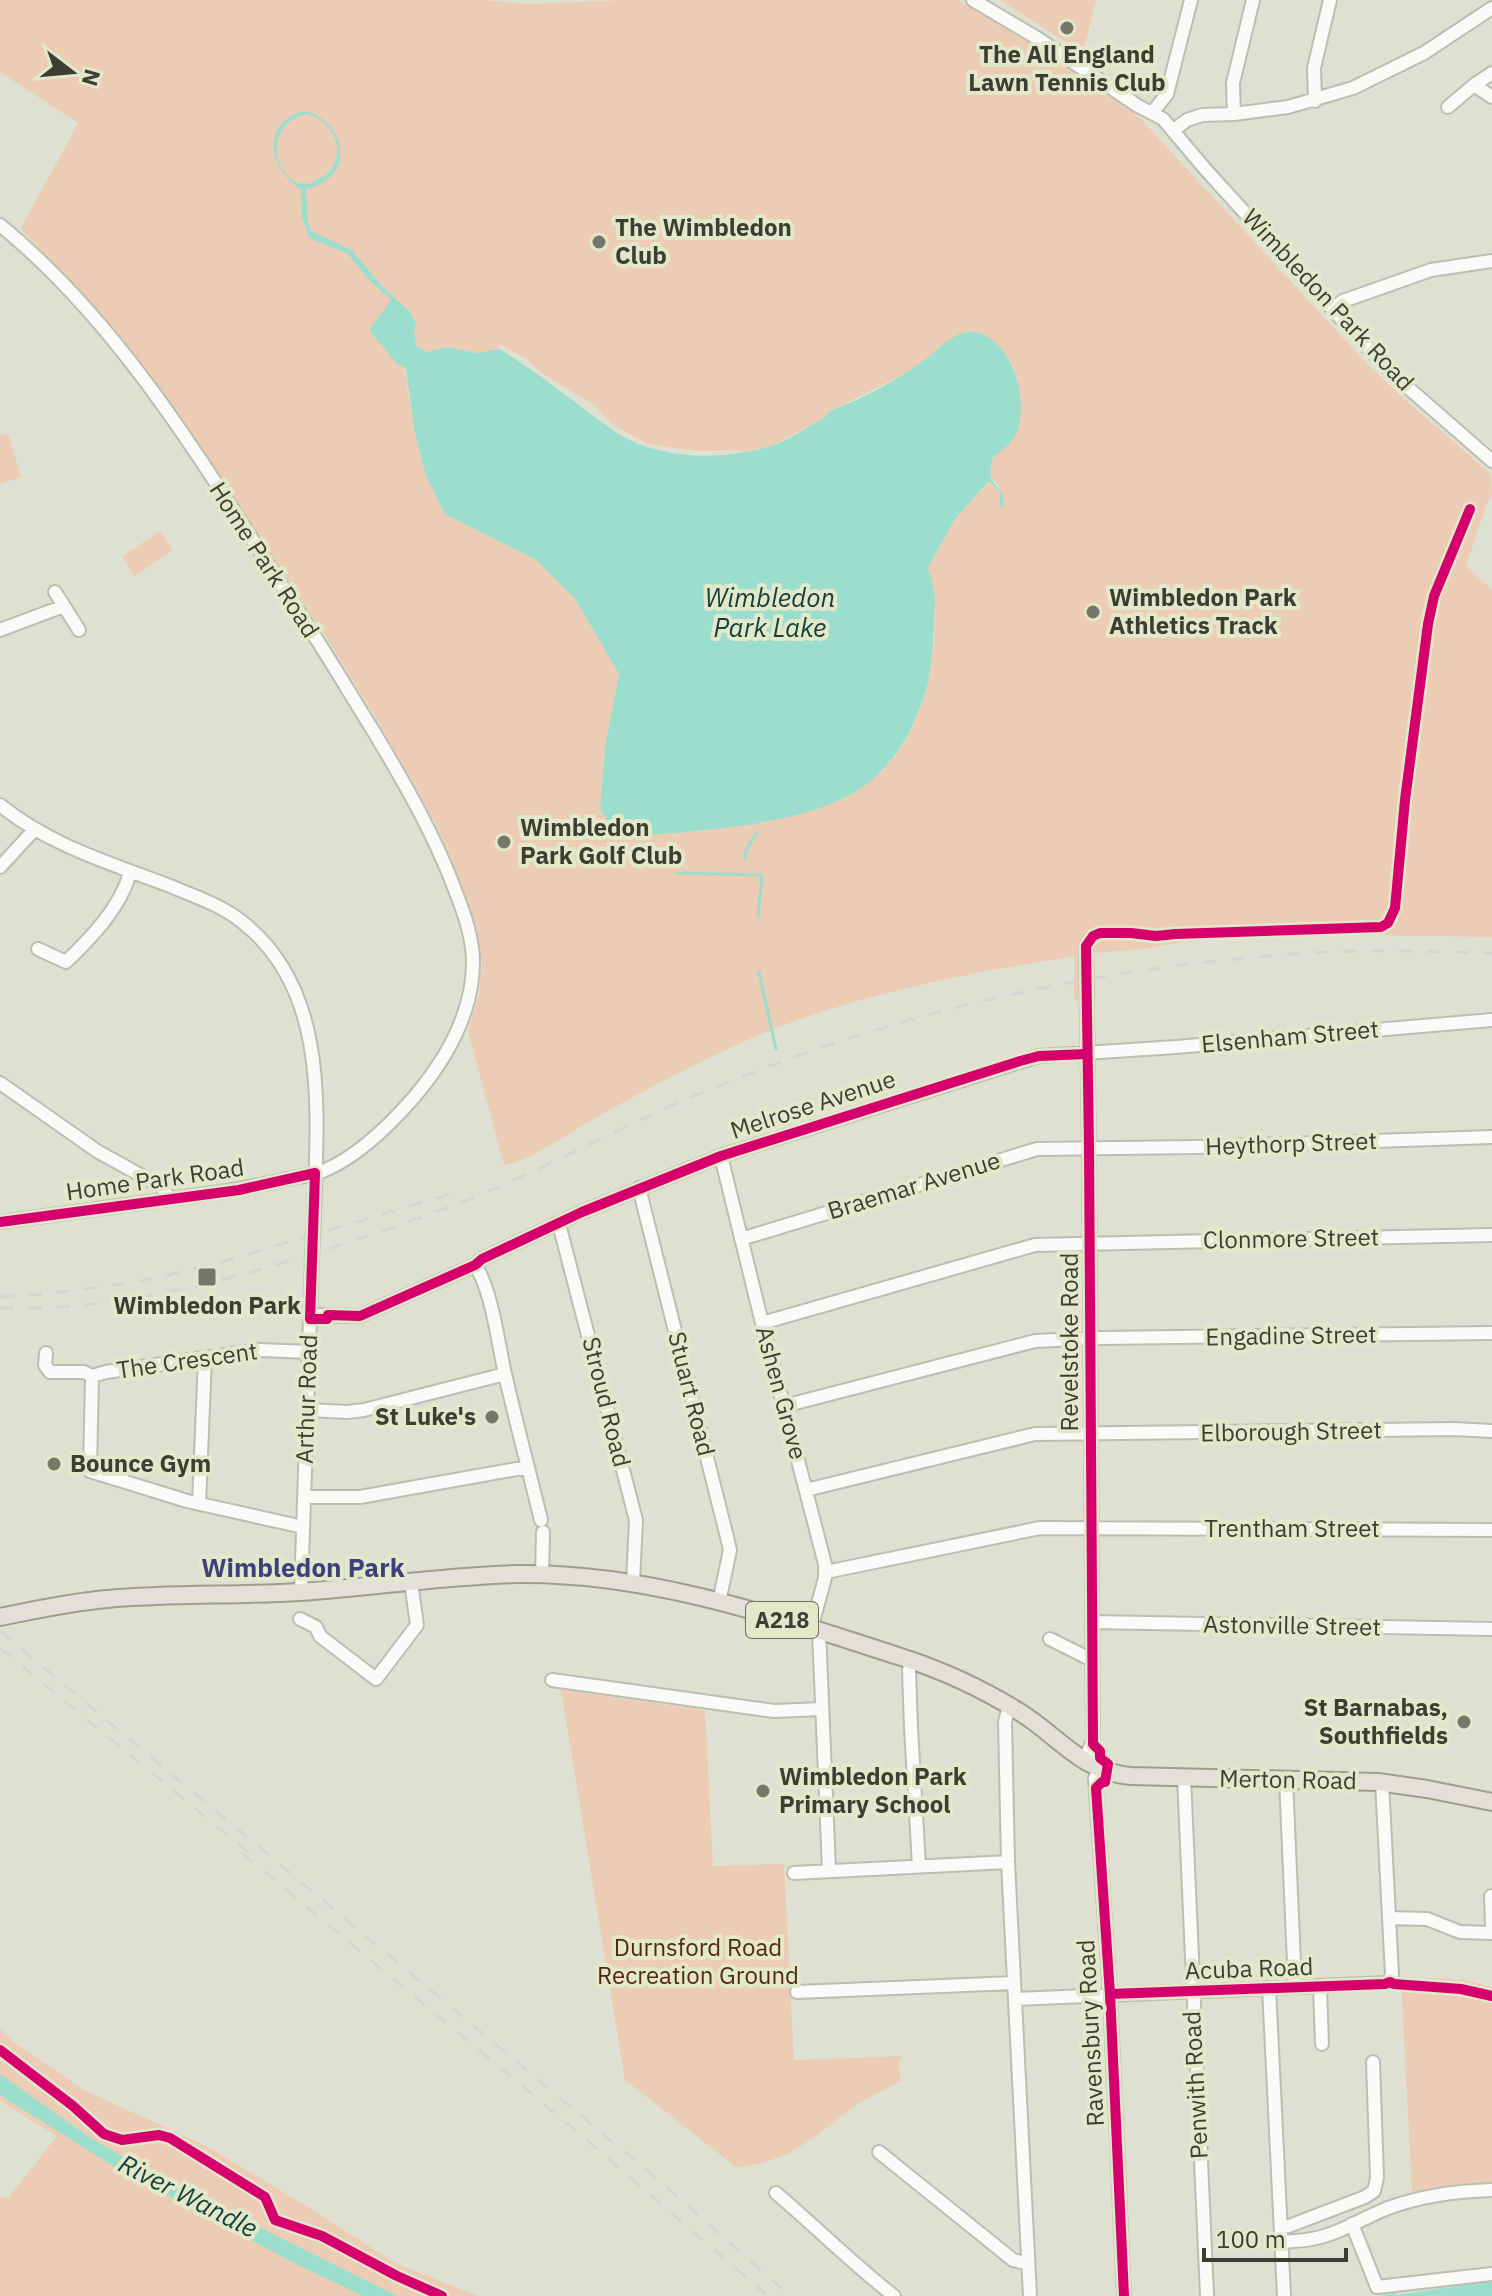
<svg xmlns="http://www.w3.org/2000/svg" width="1492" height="2296" font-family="'IBM Plex Sans',sans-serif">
	<rect width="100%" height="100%" fill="#dee1d1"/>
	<path fill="#ecccb4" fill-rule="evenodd" d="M0 0H483L529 4 624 0H957L1030 42 1140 118 1367 364 1402 397 1491 474 1492 495 1487 503 1466 566 1492 590V937L1363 935 1222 939 1183 942 1143 949 1094 953 1096 998 1076 1001 1074 995 1075 956C960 974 835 998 730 1048 682 1070 636 1095 590 1121 568 1134 528 1162 504 1165L468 1031 479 994 482 962 479 945 461 883 436 824 375 716 323 632 153 379 108 322 21 229C38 194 60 159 78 123L0 72ZM414 334 415 345 426 352 448 347 477 353 499 349V345L503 346 527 359 539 371 595 406 614 426 649 444 697 451 741 450 742 453 776 444 825 417 830 411 914 369 947 342 992 341C999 348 1008 356 1012 365 1026 395 1020 438 993 457L990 472 991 477 999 486 1003 508 1000 507V492L990 481 955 519 928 567C947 639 927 751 857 790 842 799 821 801 804 806 779 812 754 821 728 826 693 834 655 834 619 836L600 808 605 747 619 674 575 599 535 559 445 514 426 476 415 434 404 366Z
		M1000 0H1096L1083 53Z
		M8 433 21 477 0 484V435Z
		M160 531 173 550 135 576 122 557Z
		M561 1690 705 1710 713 1866 784 1864 794 2060 904 2056 898 2061 901 2081 857 2104 816 2136 788 2154 759 2164 736 2167 625 2080Z
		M1440 1978 1465 1980 1492 1987V2184L1454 2185 1414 2195 1412 2193 1401 1979Z
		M0 2029 12 2041 84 2090 210 2148 308 2207 397 2264 478 2296H0V2196L8 2198 57 2136 0 2101Z"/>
	<path fill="#9cdecd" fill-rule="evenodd" d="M303 111C333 115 355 155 329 178 323 184 313 187 306 189L308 223 311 231 352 250 381 285 408 310 416 323 414 334 416 345 426 352 448 347 477 353 499 349C528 366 554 386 580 406 595 417 609 429 626 438 669 461 731 460 776 444 793 438 810 425 825 417L830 411C865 398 902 378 932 354 942 345 959 329 975 332 1014 340 1031 404 1015 436 1010 445 1002 451 993 457 992 463 989 472 991 478 998 491 1005 489 1003 508L1000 507V492L989 481 955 519 928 567C930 575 933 583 934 591 936 600 934 611 934 621 933 648 932 673 923 699 912 732 895 762 867 784 811 827 689 832 619 837L600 809 605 747 619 674 575 599 535 559 445 514 426 476 415 434 406 370 404 366 398 365 369 330 391 300 368 279 347 253 313 240 308 235 302 217 301 189C268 170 261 123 303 111ZM307 114C328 120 343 140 335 162 332 171 326 175 318 179 315 181 309 184 306 184 278 186 257 126 307 114Z
		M0 2074 92 2139 173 2184 397 2296H363L298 2265 115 2167 0 2095Z
		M1492 2281V2296H1381L1395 2292 1396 2295Z"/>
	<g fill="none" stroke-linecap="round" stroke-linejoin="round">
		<path stroke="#9cdecd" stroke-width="3" d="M745 859V852L757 832
			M677 873 762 875 758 916
			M759 972 776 1049"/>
		<defs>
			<path id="minor" d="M973 0 1037 38 1138 106 1163 119 1206 170 1365 345 1397 378 1492 461
				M1492 73 1474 85 1492 97
				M1315 101 1314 68 1330 0
				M1448 107 1474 85
				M1152 113 1167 94 1191 0
				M1234 114 1233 83 1253 0
				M1174 130 1187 120 1202 115 1234 114 1288 107 1353 88 1424 53 1492 8
				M0 225C127 329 210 476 299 612 325 651 349 692 374 732 405 784 434 834 455 890 464 913 473 938 473 962 473 1013 447 1058 415 1096 390 1125 359 1156 323 1171 312 1175 299 1177 287 1179 258 1186 229 1191 199 1195 133 1204 66 1213 0 1222
				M1333 308 1343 301 1431 270 1492 261
				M55 592 79 630
				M0 630 64 606
				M0 805C51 846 110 863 170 886 194 896 221 905 241 921 331 990 317 1116 314 1217
				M0 867 35 829
				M38 949 66 962C92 937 120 908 130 873
				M0 1083 97 1151 162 1187 170 1199
				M721 1156 762 1323 825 1564V1578L811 1629
				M639 1188 727 1537 730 1550 719 1602
				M559 1224 636 1520 633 1582
				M741 1239 1037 1149 1197 1147 1492 1137
				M475 1265C492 1290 498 1343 505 1374 516 1422 529 1471 541 1520
				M310 1315 360 1316 475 1265 482 1259 582 1212 721 1156 1039 1056 1176 1047 1492 1020
				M762 1323 1035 1245 1492 1235
				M46 1353 45 1365 50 1372H84L92 1376
				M784 1406 1035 1341 1101 1338 1492 1333
				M308 1410 347 1412 364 1410 505 1374
				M806 1490 1035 1434 1455 1429 1492 1431
				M304 1497H360L528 1467
				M199 1504 205 1358
				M303 1527 187 1501 90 1471 92 1376 106 1372 260 1350 310 1352
				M826 1572 1040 1528 1492 1530
				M542 1576 543 1532
				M301 1592 312 1257
				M300 1619 316 1627 320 1636 376 1679 417 1625 411 1582
				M1092 1622 1492 1629
				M819 1631 829 1870
				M1050 1639 1092 1660
				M911 1660 909 1670 911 1727 919 1866
				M552 1680 774 1711 821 1709
				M1009 1706 1005 1722 1008 1862 1030 2296
				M1084 1761 1093 1741 1089 1149 1086 946 1089 941
				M1099 1769 1095 1778 1110 1994 1124 2296
				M1184 1777 1207 2296
				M1286 1779 1295 1986
				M794 1873 1008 1862
				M1491 1896 1492 1927
				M1390 1918 1427 1919 1460 1932 1492 1933
				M1320 1986 1322 2044
				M1269 1987 1284 2296
				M797 1992 1014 1983
				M1015 1999 1388 1983 1392 1975 1382 1782
				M879 2152 1013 2260 1028 2264
				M776 2193C816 2227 853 2264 894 2296
				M1352 2224 1377 2287 1492 2274
				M1281 2227 1289 2226 1365 2197 1374 2191 1377 2178 1373 2062
				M1281 2242C1291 2241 1302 2241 1312 2239 1339 2234 1363 2218 1388 2208 1421 2196 1456 2191 1492 2190"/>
			<path id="major" d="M0 1617C35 1610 71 1602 107 1599 171 1593 236 1596 300 1592 372 1587 444 1576 516 1574 648 1572 774 1616 898 1656 939 1669 981 1688 1018 1711 1058 1735 1081 1772 1131 1776L1378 1782 1427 1789 1492 1802"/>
		</defs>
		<use href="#minor" stroke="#bbbeb0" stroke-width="16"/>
		<use href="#major" stroke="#a09d8b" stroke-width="20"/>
		<use href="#minor" stroke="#fafaf8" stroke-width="12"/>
		<use href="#major" stroke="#e2e0d9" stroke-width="16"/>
		<path stroke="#d5d6d1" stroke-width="3" stroke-dasharray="14 14" stroke-linecap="butt" d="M0 1297 47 1294 135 1282 215 1264 453 1193
			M0 1308C115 1311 219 1284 327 1249 374 1234 421 1218 467 1200 544 1169 617 1129 694 1096 727 1082 761 1069 795 1057 951 1000 1117 968 1282 955 1352 949 1422 951 1492 953
			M0 1631 662 2183 790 2296
			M0 1648 253 1856
			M242 1853 568 2124 768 2296"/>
		<defs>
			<path id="minor-bridge" d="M312 1257 314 1217"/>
		</defs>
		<use href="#minor-bridge" stroke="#bbbeb0" stroke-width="16" stroke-linecap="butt"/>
		<use href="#minor-bridge" stroke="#fafaf8" stroke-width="12"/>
		<defs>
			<path id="cycleway" d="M0 1222 239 1190 315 1173 310 1319H327L328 1315 360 1316 475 1265 482 1259 582 1212 721 1156 1020 1061 1039 1056 1087 1054
				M1110 1994 1385 1984 1390 1982 1394 1984 1461 1989 1492 1996
				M0 2050 73 2106 104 2134 122 2140 159 2135 170 2138 265 2197 275 2220 322 2236 397 2276 442 2296
				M1124 2296 1110 1994 1096 1788 1102 1782H1105L1108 1764 1100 1758V1751L1093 1744 1089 1149 1086 946 1093 936 1100 933H1131L1156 936 1175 934 1381 927 1388 923 1395 908 1405 800 1428 624 1434 596 1470 509"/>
		</defs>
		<use href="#cycleway" stroke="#e3e8ca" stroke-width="15"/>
		<use href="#cycleway" stroke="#d6006c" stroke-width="10"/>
	</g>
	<g fill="#75776a" stroke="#e3e8ca" stroke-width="3">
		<circle cx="1067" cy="28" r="8"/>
		<circle cx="599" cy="242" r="8"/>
		<circle cx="1093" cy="612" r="8"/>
		<circle cx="504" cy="842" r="8"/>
		<rect x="197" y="1267" width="20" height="20" rx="4"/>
		<circle cx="492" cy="1417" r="8"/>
		<circle cx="54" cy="1464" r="8"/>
		<circle cx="1464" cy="1722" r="8"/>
		<circle cx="763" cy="1791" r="8"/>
	</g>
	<g text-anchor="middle" stroke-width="8" stroke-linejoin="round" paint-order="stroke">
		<rect fill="#e3e8ca" stroke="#6e7160" stroke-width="2" x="746" y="1602" width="72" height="36" rx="6"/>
		<g font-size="22" font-weight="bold" fill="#3c3e32">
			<text x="782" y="1628">A218</text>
		</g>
		<g font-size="24" font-weight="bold" fill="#3c3e32" stroke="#e3e8ca" text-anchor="start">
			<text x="1067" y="63" text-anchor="middle">The All England<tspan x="1067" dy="28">Lawn Tennis Club</tspan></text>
			<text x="615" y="236">The Wimbledon<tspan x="615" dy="28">Club</tspan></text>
			<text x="1109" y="606">Wimbledon Park<tspan x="1109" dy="28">Athletics Track</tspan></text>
			<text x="520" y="836">Wimbledon<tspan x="520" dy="28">Park Golf Club</tspan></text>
			<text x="207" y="1314" text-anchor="middle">Wimbledon Park</text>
			<text x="476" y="1425" text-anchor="end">St Luke's</text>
			<text x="70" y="1472">Bounce Gym</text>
			<text x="1448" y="1716" text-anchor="end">St Barnabas,<tspan x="1448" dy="28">Southfields</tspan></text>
			<text x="779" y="1785">Wimbledon Park<tspan x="779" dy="28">Primary School</tspan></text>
		</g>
		<g font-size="24" fill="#3c3e32" stroke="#e3e8ca">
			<text transform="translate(1328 300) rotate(47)" y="8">Wimbledon Park Road</text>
			<text transform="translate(264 560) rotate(57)" y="8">Home Park Road</text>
			<text transform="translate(1290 1037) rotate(-5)" y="8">Elsenham Street</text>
			<text transform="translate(813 1105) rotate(-18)" y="8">Melrose Avenue</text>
			<text transform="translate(1291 1144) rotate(-2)" y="8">Heythorp Street</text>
			<text transform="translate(155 1180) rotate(-8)" y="8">Home Park Road</text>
			<text transform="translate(914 1186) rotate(-17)" y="8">Braemar Avenue</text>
			<text transform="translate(1291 1239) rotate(-1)" y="8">Clonmore Street</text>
			<text transform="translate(1291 1336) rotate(-1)" y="8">Engadine Street</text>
			<text transform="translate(1070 1342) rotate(-90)" y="8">Revelstoke Road</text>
			<text transform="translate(187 1361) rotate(-8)" y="8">The Crescent</text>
			<text transform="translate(781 1393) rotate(75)" y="8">Ashen Grove</text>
			<text transform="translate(691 1394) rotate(76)" y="8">Stuart Road</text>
			<text transform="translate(307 1399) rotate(-88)" y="8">Arthur Road</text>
			<text transform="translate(606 1402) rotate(76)" y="8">Stroud Road</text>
			<text transform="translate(1291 1432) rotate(-1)" y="8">Elborough Street</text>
			<text x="1292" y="1537">Trentham Street</text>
			<text transform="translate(1292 1626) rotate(1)" y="8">Astonville Street</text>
			<text transform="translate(1288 1780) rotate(1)" y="8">Merton Road</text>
			<text transform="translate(1249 1969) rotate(-2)" y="8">Acuba Road</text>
			<text transform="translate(1091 2033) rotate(-93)" y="8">Ravensbury Road</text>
			<text transform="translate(1196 2085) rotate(-93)" y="8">Penwith Road</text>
		</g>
		<g font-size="24" fill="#532810" stroke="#e3e8ca">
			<text x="698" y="1956">Durnsford Road<tspan x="698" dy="28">Recreation Ground</tspan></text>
		</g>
		<g font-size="26" font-style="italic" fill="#16403a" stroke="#e3e8ca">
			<text x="770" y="607">Wimbledon<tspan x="770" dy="30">Park Lake</tspan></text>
			<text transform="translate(188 2196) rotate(27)" y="9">River Wandle</text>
		</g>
		<g font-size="26" font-weight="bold" fill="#403f7c" stroke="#e3e8ca">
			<text x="303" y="1577">Wimbledon Park</text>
		</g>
	</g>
	<g transform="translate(72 72) rotate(106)" stroke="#e3e8ca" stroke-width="6" paint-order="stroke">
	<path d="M0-6L14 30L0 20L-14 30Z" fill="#3c3e32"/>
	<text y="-12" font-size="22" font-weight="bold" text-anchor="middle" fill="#3c3e32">N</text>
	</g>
	<path d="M1204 2248v12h142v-12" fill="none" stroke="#3c3e32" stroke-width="4"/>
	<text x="1216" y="2248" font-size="24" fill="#3c3e32" stroke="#e3e8ca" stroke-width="6" paint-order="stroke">100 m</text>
</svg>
